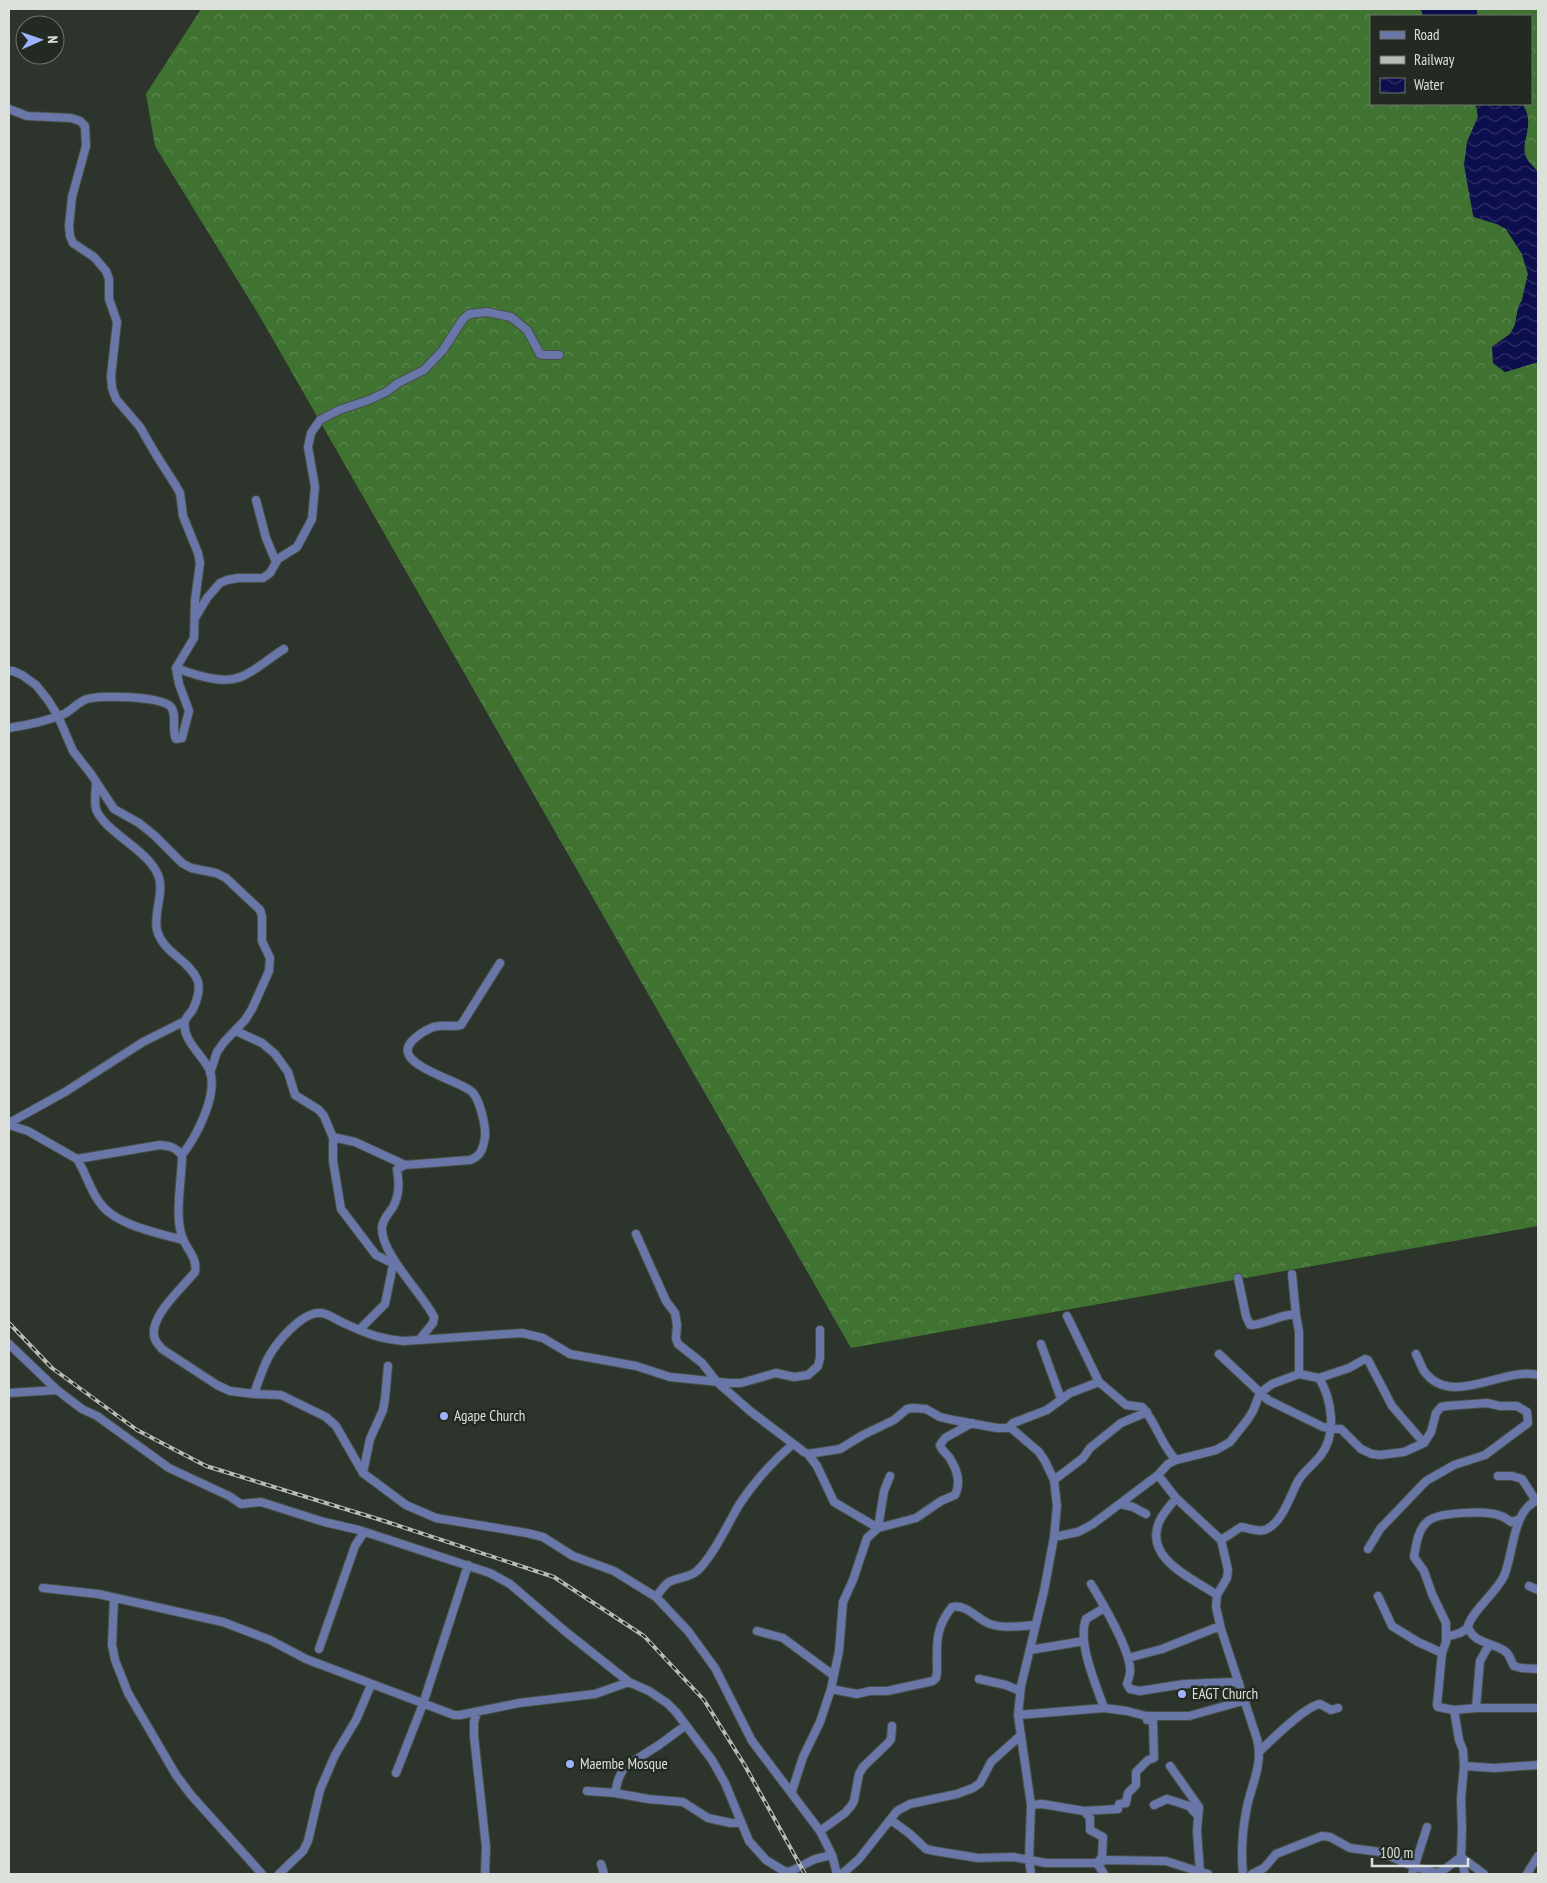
<svg xmlns="http://www.w3.org/2000/svg" width="1547" height="1883" font-family="'PT Sans Narrow',sans-serif">
	<defs>
		<pattern id="forest-crowns" width="20" height="18" patternUnits="userSpaceOnUse" patternTransform="scale(1.25)"><rect width="20" height="18" fill="#407332"/><path d="M2 6a3 3 0 1 1 6 0M12 15a3 3 0 1 1 6 0" fill="none" stroke="#5b874f"/></pattern>
		<pattern id="water-waves" width="16" height="10" patternUnits="userSpaceOnUse" patternTransform="scale(1.25)"><rect width="16" height="10" fill="#0c0e4d"/><path d="M0 5q4-4 8 0t8 0" fill="none" stroke="#2f3166"/></pattern>
	</defs>
	<rect width="100%" height="100%" fill="#2d342b"/>
	<path fill="url(#forest-crowns)" d="M201 9H1421L1423 16H1371V104H1476L1478 117 1467 142 1474 217 1497 224 1506 229 1522 254 1528 274 1522 300 1518 308 1515 325 1510 334 1492 347 1505 372 1538 362V1226L851 1348 259 315 155 146 146 94Z
		M1477 9H1538V172C1535 168 1528 162 1526 157 1519 141 1537 125 1522 104H1531V16H1477Z"/>
	<path fill="url(#water-waves)" d="M1421 9H1477V16H1423Z
		M1476 104H1522C1537 125 1519 141 1526 157 1528 162 1535 168 1538 172V362L1505 372 1493 363 1492 347 1510 334 1515 325 1518 308 1522 300 1528 274 1522 254 1506 229 1497 224 1474 217 1473 215 1464 165 1467 142 1478 117Z"/>
	<g fill="none" stroke-linecap="round" stroke-linejoin="round">
		<defs>
			<path id="minor" d="M9 109 27 116 71 118 80 121 85 126 86 146 72 197 69 226 70 236 73 243 94 257 106 271 109 279V299L117 322 111 376 112 388 116 399 140 427 155 453 176 486 180 493 183 516 198 553 200 563 195 600 194 638 176 668 179 684 189 711 182 738 176 739C171 729 178 714 170 706 158 696 101 695 87 699 78 702 72 710 64 714 47 721 28 725 9 728
				M256 500 266 538 276 562
				M195 618 207 598 220 583 227 580 238 578H263L270 573 278 559 297 547 312 519 315 487 308 447 311 433 320 420 339 410 369 400 386 392 398 383 424 370 443 350 463 319 469 314 487 312 511 317 527 330 540 354 544 355H559
				M176 668C196 675 225 686 245 675 259 668 271 657 284 649
				M9 671H13L22 675 36 685 48 700 58 716 73 751 91 774 114 809 139 823 154 835 182 863 191 868 216 873 226 878 260 910 262 916V941L270 958 269 971 252 1009 245 1020 224 1042 217 1052 210 1073
				M96 782C96 791 94 801 96 809 103 830 144 848 156 871 167 889 153 909 157 930 163 953 188 959 197 979 201 987 197 1001 193 1009 191 1013 186 1017 185 1021 181 1040 204 1056 210 1071 218 1096 196 1137 182 1155
				M236 1031 262 1043 275 1054 288 1072 295 1095 319 1110 324 1116 334 1140
				M9 1123 65 1092 143 1042 185 1021
				M9 1125 28 1131 77 1159 160 1145C170 1146 175 1147 182 1155 182 1178 175 1211 181 1233 184 1248 198 1256 195 1272 183 1287 151 1315 154 1335 154 1341 159 1345 162 1349L217 1385 230 1391 254 1394 281 1395 326 1417 336 1426 363 1473 406 1505 436 1518 527 1533 543 1537 573 1556 614 1571 656 1597 688 1631 715 1668 752 1741 820 1831 832 1855 837 1874
				M77 1159C86 1173 90 1190 100 1203 115 1225 158 1233 183 1240
				M636 1234 666 1301 675 1313 677 1325 676 1339 678 1344 702 1363 717 1382 750 1411 804 1452 808 1454 840 1449 863 1435 894 1420 907 1409 913 1408 926 1409 940 1417 953 1420 997 1428H1011L1039 1452 1045 1461 1054 1480 1057 1506 1054 1537 1044 1591 1021 1686 1018 1715 1031 1805 1029 1860 1031 1874
				M398 1266 376 1255 341 1209 333 1161V1142L337 1138 355 1142 405 1165
				M1292 1274 1296 1315
				M1238 1278 1246 1316 1250 1325C1266 1325 1281 1313 1296 1315L1299 1332V1374
				M1067 1316 1099 1382 1126 1405 1142 1407C1156 1422 1161 1445 1176 1460L1216 1450 1230 1442 1248 1419 1253 1411 1260 1393 1272 1384 1299 1374 1319 1378 1349 1368 1365 1359 1368 1360 1392 1406 1424 1443
				M359 1330 385 1304 393 1265
				M420 1339 433 1323 434 1317C423 1294 380 1253 382 1227 383 1219 389 1213 393 1207 400 1194 399 1183 397 1169L405 1165 470 1160C481 1156 483 1149 485 1137 486 1126 480 1101 473 1093 464 1081 389 1065 412 1041 418 1035 424 1031 431 1028 441 1023 452 1028 461 1025L500 963
				M9 1344 57 1390 82 1409 97 1416 169 1468 229 1496 241 1504 261 1502 324 1522 359 1530 490 1573 510 1584 566 1632 629 1682 649 1691 667 1703 676 1712 712 1760 725 1783 749 1841 766 1860 784 1871 789 1872 815 1859 832 1855
				M1041 1344 1061 1399
				M1219 1354 1268 1400 1323 1427 1341 1429 1361 1449 1372 1454 1380 1455 1404 1452 1424 1443 1431 1432 1436 1413 1441 1407 1446 1406 1487 1403 1500 1406H1517L1527 1412 1528 1423 1485 1455 1454 1465 1426 1481 1380 1529 1368 1549
				M1416 1354C1419 1360 1421 1366 1424 1371 1451 1409 1504 1366 1538 1375
				M9 1393 57 1390
				M254 1394C258 1382 262 1370 268 1358 276 1343 302 1311 321 1313 330 1314 338 1321 346 1324 367 1334 381 1339 404 1341L522 1333 543 1338 570 1354 636 1366 670 1377 729 1383H741L776 1373 794 1377 808 1375 818 1366 820 1358V1330
				M1008 1428 1013 1423 1047 1410 1070 1393 1099 1382
				M808 1454 817 1466 834 1502 878 1528 916 1518 941 1501 955 1495C961 1483 957 1469 949 1457 946 1453 941 1450 940 1445L945 1438 972 1423
				M363 1473 370 1439 383 1410 385 1399 388 1366
				M1158 1475 1176 1498 1221 1540 1222 1544 1228 1570 1227 1578 1217 1595 1216 1607 1221 1629 1257 1739C1264 1765 1250 1787 1246 1812 1242 1833 1241 1853 1243 1874
				M1498 1476H1512L1522 1479 1536 1501
				M1054 1480 1083 1458 1090 1448 1121 1423 1147 1412
				M1176 1498C1171 1505 1164 1512 1160 1520 1142 1558 1192 1578 1217 1595
				M1538 1500C1512 1510 1514 1553 1504 1576 1496 1593 1472 1611 1468 1626 1472 1644 1496 1643 1506 1652 1510 1655 1511 1662 1514 1666L1521 1668 1538 1669
				M1120 1504 1133 1507 1146 1514
				M1054 1537 1078 1532 1093 1524 1158 1475 1168 1464 1176 1460
				M1221 1540 1241 1527C1249 1528 1260 1533 1267 1529 1283 1521 1290 1496 1298 1481 1304 1471 1314 1464 1321 1455 1337 1434 1332 1399 1319 1378
				M1091 1584C1102 1602 1132 1653 1130 1672 1130 1676 1128 1680 1127 1684L1130 1689 1140 1691 1184 1684 1233 1682 1239 1683
				M1529 1586 1538 1590
				M43 1588 98 1594 223 1622 270 1640 306 1659 454 1715H460L519 1703 595 1694 629 1682
				M1378 1596 1392 1626 1418 1642 1442 1653
				M656 1597C660 1592 663 1586 669 1582 678 1577 689 1578 697 1571 714 1555 727 1525 739 1505 754 1482 772 1462 793 1444
				M114 1598 112 1645 115 1660 128 1693 176 1775 191 1795 262 1874
				M1104 1608 1086 1619C1077 1643 1096 1684 1104 1708
				M757 1631 783 1638 833 1675
				M1446 1637 1460 1633 1468 1628
				M319 1649 355 1546 364 1532
				M1030 1650 1084 1641
				M1128 1658 1162 1649 1215 1628 1221 1629
				M979 1679 1006 1685 1020 1691
				M831 1689 857 1694 870 1691H887L933 1681 936 1678 937 1672C937 1646 934 1629 952 1607 964 1604 974 1615 984 1621 998 1630 1019 1626 1035 1625
				M1476 1708 1480 1661 1489 1645
				M1454 1710 1438 1707 1437 1705 1442 1653 1446 1642V1623L1432 1594 1424 1571 1414 1557C1416 1545 1418 1529 1428 1521 1439 1512 1488 1510 1501 1516 1505 1517 1508 1520 1511 1522L1520 1519
				M477 1712 474 1722V1736L486 1847 485 1874
				M1018 1715 1104 1708 1127 1711 1146 1716 1147 1720H1153L1154 1758 1148 1760 1136 1772V1785L1128 1793 1126 1803 1119 1804 1118 1809 1084 1811
				M1147 1716H1189L1246 1700
				M1259 1752C1270 1741 1306 1706 1320 1704L1331 1710 1338 1708
				M1170 1766 1199 1807 1197 1831 1200 1872 1208 1874
				M1464 1766 1494 1768 1538 1765
				M396 1773 423 1704 468 1565
				M587 1791 615 1793 648 1799 683 1802 708 1818 731 1823H741
				M792 1791 803 1757 820 1722 831 1689 839 1651 843 1602 853 1580 867 1538 878 1528 884 1491 890 1476
				M615 1793 618 1780 624 1767 659 1745 686 1725
				M1154 1805 1167 1799 1189 1806 1198 1816
				M891 1820 910 1834 926 1849 935 1851 978 1858 1013 1857 1046 1863H1097L1102 1857 1103 1837 1090 1830V1818L1084 1811 1042 1804 1031 1805
				M820 1831 845 1813 851 1806 854 1801 859 1774 863 1767 888 1743 891 1739 892 1726
				M601 1864 604 1874
				M279 1874 303 1851 308 1841 320 1790 335 1755 356 1720 371 1685
				M842 1874 859 1859 897 1811 910 1804 957 1794 973 1788 980 1783 991 1762 1021 1735
				M1104 1874 1097 1863 1106 1860 1166 1861 1200 1872
				M1252 1874 1264 1868 1276 1854 1322 1836 1330 1837 1350 1848 1380 1852 1415 1867 1437 1873 1445 1869 1461 1857 1465 1874
				M1412 1874 1427 1827
				M1484 1874 1461 1857 1462 1829 1461 1799 1464 1766 1463 1750 1459 1740 1454 1710 1476 1708H1538
				M1527 1874 1538 1856"/>
		</defs>
		<use href="#minor" stroke="#495047" stroke-width="10"/>
		<use href="#minor" stroke="#6977a8" stroke-width="8"/>
		<defs>
			<path id="rail" d="M9 1323 52 1368 137 1430 206 1466 381 1520 554 1577 644 1636 704 1700 744 1764 805 1874"/>
		</defs>
		<use href="#rail" stroke="#b7bcb5" stroke-width="4"/>
		<use href="#rail" stroke="#232a21" stroke-width="2" stroke-dasharray="5.5" stroke-linecap="butt"/>
	</g>
	<g fill="#9eb3fd" stroke="#232a21" stroke-width="2">
		<circle cx="444" cy="1416" r="5"/>
		<circle cx="1182" cy="1694" r="5"/>
		<circle cx="570" cy="1764" r="5"/>
	</g>
	<g text-anchor="middle" stroke-width="5" stroke-linejoin="round" paint-order="stroke">
		<g font-size="15" fill="#dbe0da" stroke="#232a21" text-anchor="start">
			<text x="454" y="1421">Agape Church</text>
			<text x="1192" y="1699">EAGT Church</text>
			<text x="580" y="1769">Maembe Mosque</text>
		</g>
	</g>
	<rect width="1547" height="1883" fill="none" stroke="#dbe0da" stroke-width="20"/>
	<rect x="1370" y="15" width="162" height="90" fill="#232a21" stroke="#6d736b"/>
	<rect x="1380" y="31" width="25" height="8" fill="#6977a8" stroke="#6d736b"/>
	<text x="1414" y="40" font-size="15" fill="#dbe0da">Road</text>
	<rect x="1380" y="56" width="25" height="8" fill="#b7bcb5" stroke="#6d736b"/>
	<text x="1414" y="65" font-size="15" fill="#dbe0da">Railway</text>
	<rect x="1380" y="78" width="25" height="15" fill="url(#water-waves)" stroke="#6d736b"/>
	<text x="1414" y="90" font-size="15" fill="#dbe0da">Water</text>
	<g transform="translate(40 40) rotate(88)"><circle r="24" fill="#232a21" stroke="#6d736b"/>
	<path d="M0-4L9 19L0 12L-9 19Z" fill="#9eb3fd"/>
	<text y="-8" font-size="14" font-weight="bold" text-anchor="middle" fill="#dbe0da">N</text>
	</g>
	<path d="M1372 1858v8h96v-8" fill="none" stroke="#dbe0da" stroke-width="2.5"/>
	<text x="1380" y="1858" font-size="15" fill="#dbe0da" stroke="#232a21" stroke-width="4" paint-order="stroke">100 m</text>
</svg>
